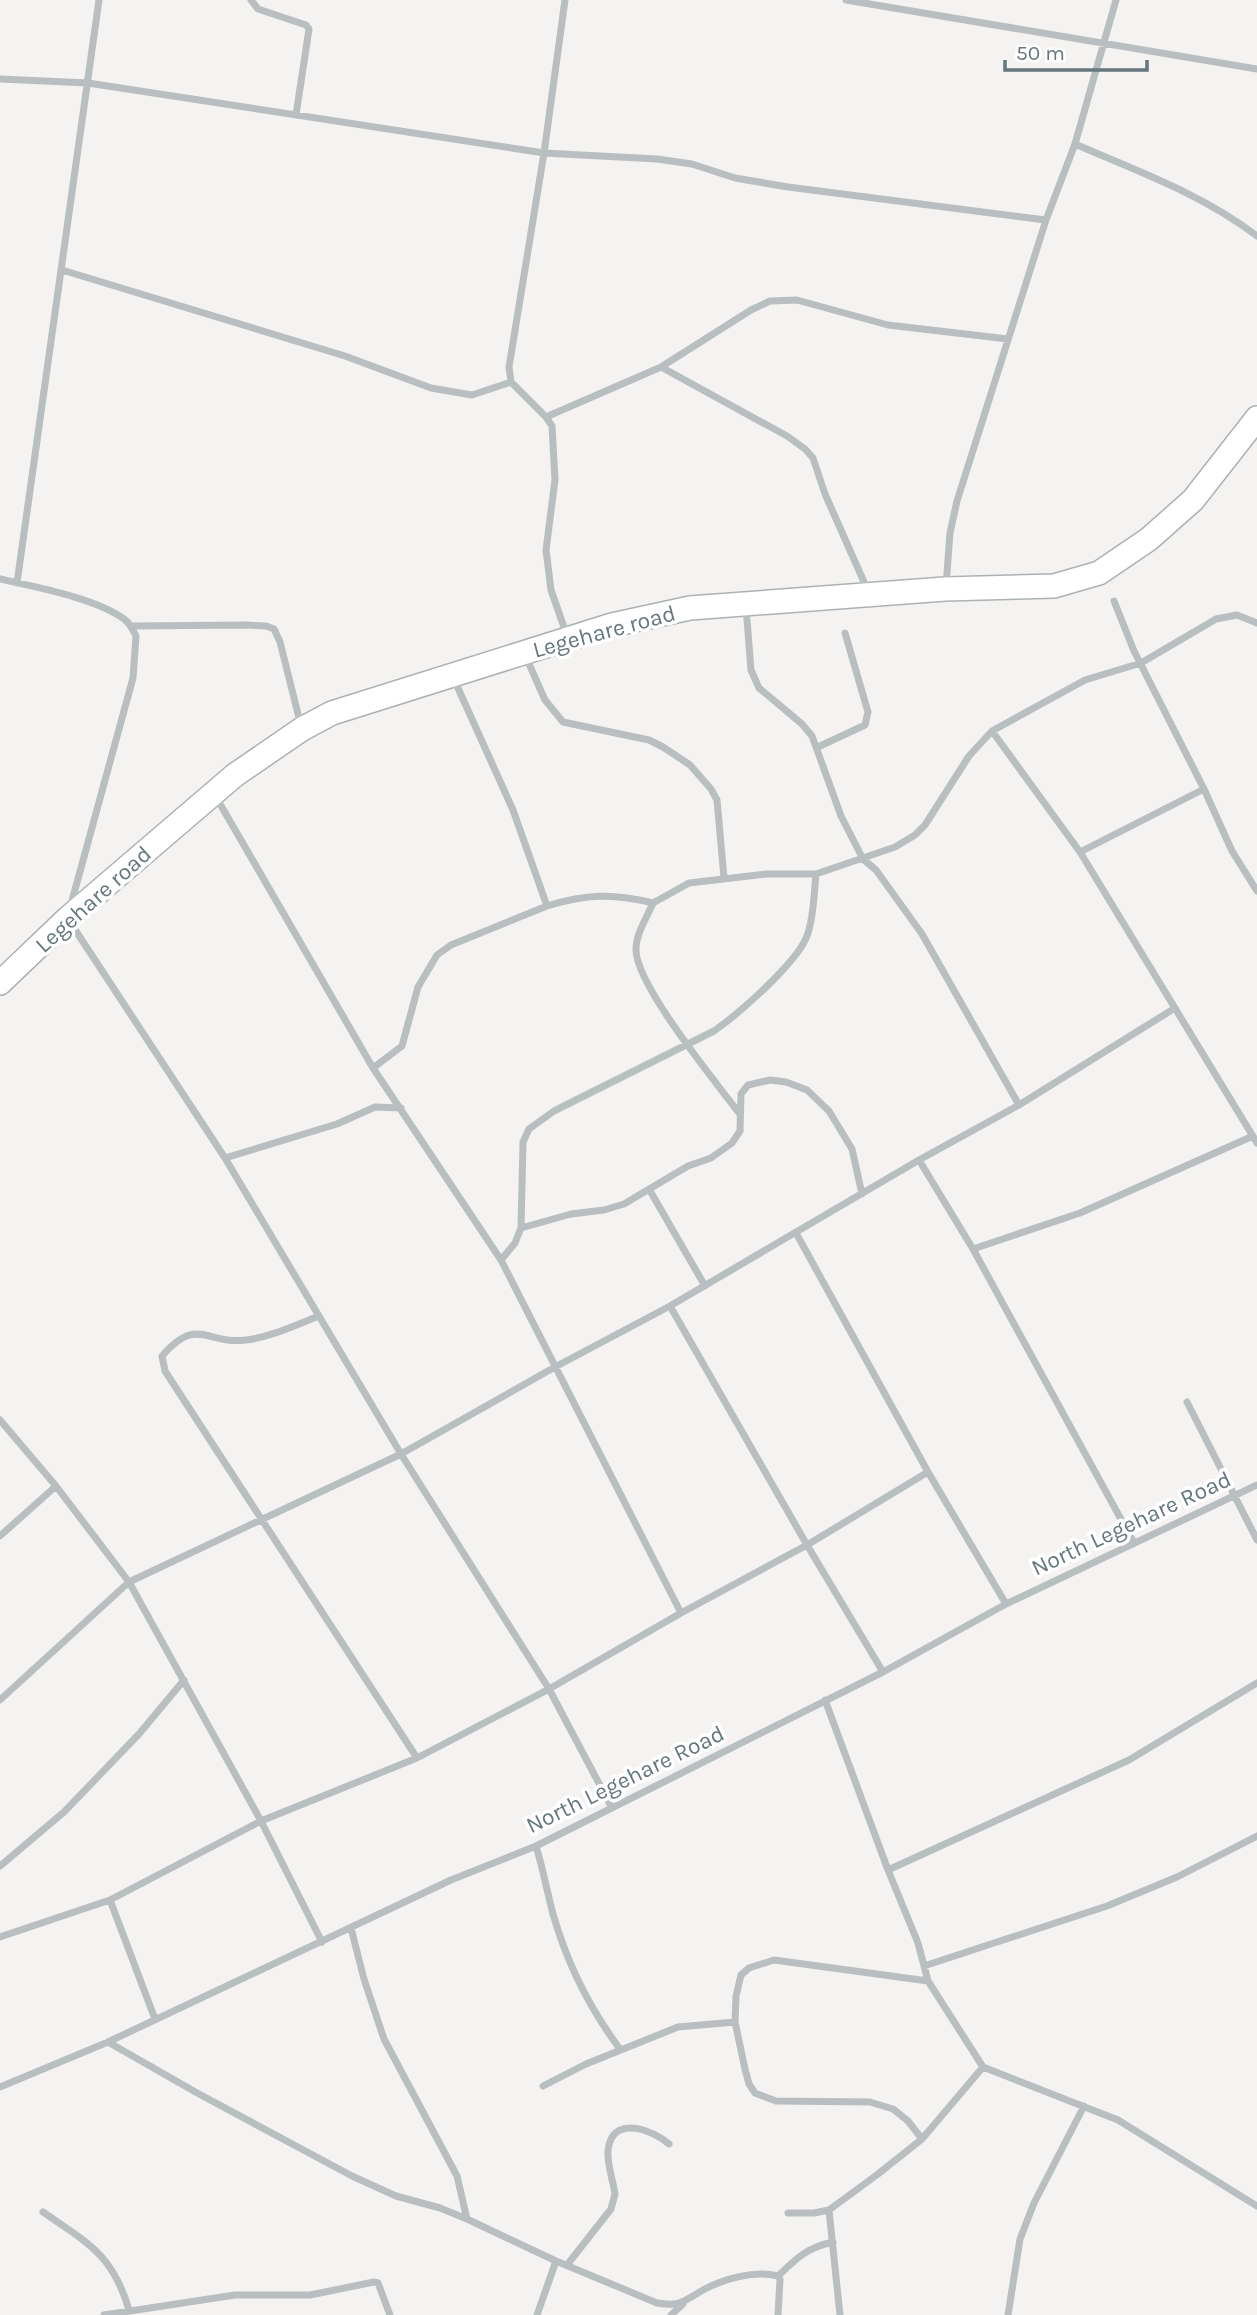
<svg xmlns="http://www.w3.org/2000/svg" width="1257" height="2315" font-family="Karla,sans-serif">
	<rect width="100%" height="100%" fill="#f4f3f1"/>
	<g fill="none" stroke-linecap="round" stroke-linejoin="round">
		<defs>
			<path id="secondary" d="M0 983 68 918 235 775 302 729 332 713 612 625 690 608 945 589 1054 586 1099 573 1149 539 1193 500 1257 418"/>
		</defs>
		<use href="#secondary" stroke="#abb2b5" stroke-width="26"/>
		<path stroke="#b9bec0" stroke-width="7" d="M251 0 258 9 306 25 309 29 296 115
			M565 0 544 153 509 367 511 382 546 417 552 426 555 480 546 550 551 590 567 636
			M846 0 1257 69
			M0 79 88 83 544 153 657 159 692 164 735 178 788 187 1046 220
			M1075 144C1139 172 1200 193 1257 236
			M62 270 345 356 431 388 472 395 511 382
			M661 367 787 436 805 449 813 458 825 494 868 591
			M546 417 661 367 751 310 770 301 797 300 888 325 1008 339
			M0 579C35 587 96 598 124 619 130 623 133 630 136 636L133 678 70 908
			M17 583 99 0
			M946 586 950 533 957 501 1046 220 1075 144 1116 0
			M1114 601 1134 651 1204 789 1232 851 1257 891
			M746 607 751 670 759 688 802 724 812 736 841 816 863 859 876 870 922 934 1019 1105
			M131 626 246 625 266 626 274 629 280 642 301 726
			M526 657 545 700 563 722 649 740 663 747 690 765 711 789 717 800 724 878
			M992 731 1080 852 1257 1143
			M818 747 865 725 868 712 845 633
			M216 797 373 1068 501 1260 681 1613
			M1080 852 1204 789
			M653 903C647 917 636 934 636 949 635 984 715 1081 739 1113
			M547 906C586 894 613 893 653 903L689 883 767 874H816L895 847 915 835 925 825 969 756 992 731 1085 680 1141 663 1216 619 1237 615 1257 623
			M70 922 225 1158 401 1454 549 1689 612 1808
			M373 1068 402 1046 418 987 437 955 451 945 547 906 513 810 453 677
			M225 1158 337 1124 375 1107 401 1108
			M919 1160 973 1249 1134 1543
			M649 1189 705 1286
			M521 1228 571 1214 604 1210 624 1204 688 1166 711 1158 732 1143 740 1131 741 1094 748 1085 770 1080 786 1082 807 1090 829 1111 852 1149 862 1194
			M796 1233 928 1472 1006 1604
			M973 1249 1080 1213 1253 1136
			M501 1260 515 1243 521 1228 523 1142 529 1129 554 1111 714 1031C738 1014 800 961 808 933 814 915 814 893 816 874
			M670 1306 807 1545 883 1672
			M319 1316C295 1325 271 1337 246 1340 206 1345 198 1315 162 1356L165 1371 417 1758
			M1187 1402 1257 1540
			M0 1420 56 1486 129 1582 261 1821 322 1942
			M0 1536 56 1486
			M0 1700 129 1582 401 1454 555 1367 670 1306 919 1160 1019 1105 1175 1008
			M825 1700 888 1870 918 1943 928 1981 983 2067 1118 2120 1257 2206
			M536 1846C543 1869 547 1891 553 1914 567 1963 590 2009 620 2049
			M0 1866 64 1812 139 1734 184 1680
			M888 1870 1129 1760 1257 1683
			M110 1900 155 2019
			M351 1928 364 1979 384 2039 457 2176 467 2219
			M0 1937 110 1900 261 1821 417 1758 549 1689 681 1613 807 1545 928 1472
			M924 1966 1107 1906 1177 1877 1257 1836
			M108 2042 199 2094 352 2176 396 2196 440 2208 467 2219 556 2261 657 2303C680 2307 684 2301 703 2290 723 2279 754 2270 778 2276
			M543 2086 586 2064 678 2027 735 2022
			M0 2087 108 2042 451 1880 536 1846 883 1672 1006 1604 1257 1485
			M922 2139 908 2121 893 2109 870 2102 776 2101 755 2093 749 2084 745 2069 735 2022 736 1996 741 1975 749 1968 774 1960 928 1981
			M829 2210 840 2315
			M43 2212C88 2243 113 2255 129 2310
			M788 2213H814L829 2210 878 2174 922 2139 983 2067
			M567 2265 611 2209 615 2194C613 2180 605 2158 609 2145 616 2115 654 2131 669 2144
			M778 2276C797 2258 806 2248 833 2242
			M778 2276 780 2279 778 2315
			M104 2315 235 2295H310L374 2282 378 2283 390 2315
			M537 2315 556 2261
			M671 2315 683 2304
			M1008 2315 1020 2239 1034 2203 1084 2106"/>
		<use href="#secondary" stroke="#fff" stroke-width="23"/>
	</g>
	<g text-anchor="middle" stroke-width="7" stroke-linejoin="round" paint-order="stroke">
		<g font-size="23" fill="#66777e" stroke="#fff">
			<text transform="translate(604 631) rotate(-15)" y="8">Legehare road</text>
			<text transform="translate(93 899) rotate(-42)" y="8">Legehare road</text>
			<text transform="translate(1131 1523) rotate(-25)" y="8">North Legehare Road</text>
			<text transform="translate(625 1779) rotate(-26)" y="8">North Legehare Road</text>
		</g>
	</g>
	<path d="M1005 60v10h142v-10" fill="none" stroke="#66777e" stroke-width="3.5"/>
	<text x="1016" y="60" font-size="21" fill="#66777e" stroke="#ffffff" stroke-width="5" paint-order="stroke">50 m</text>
</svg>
